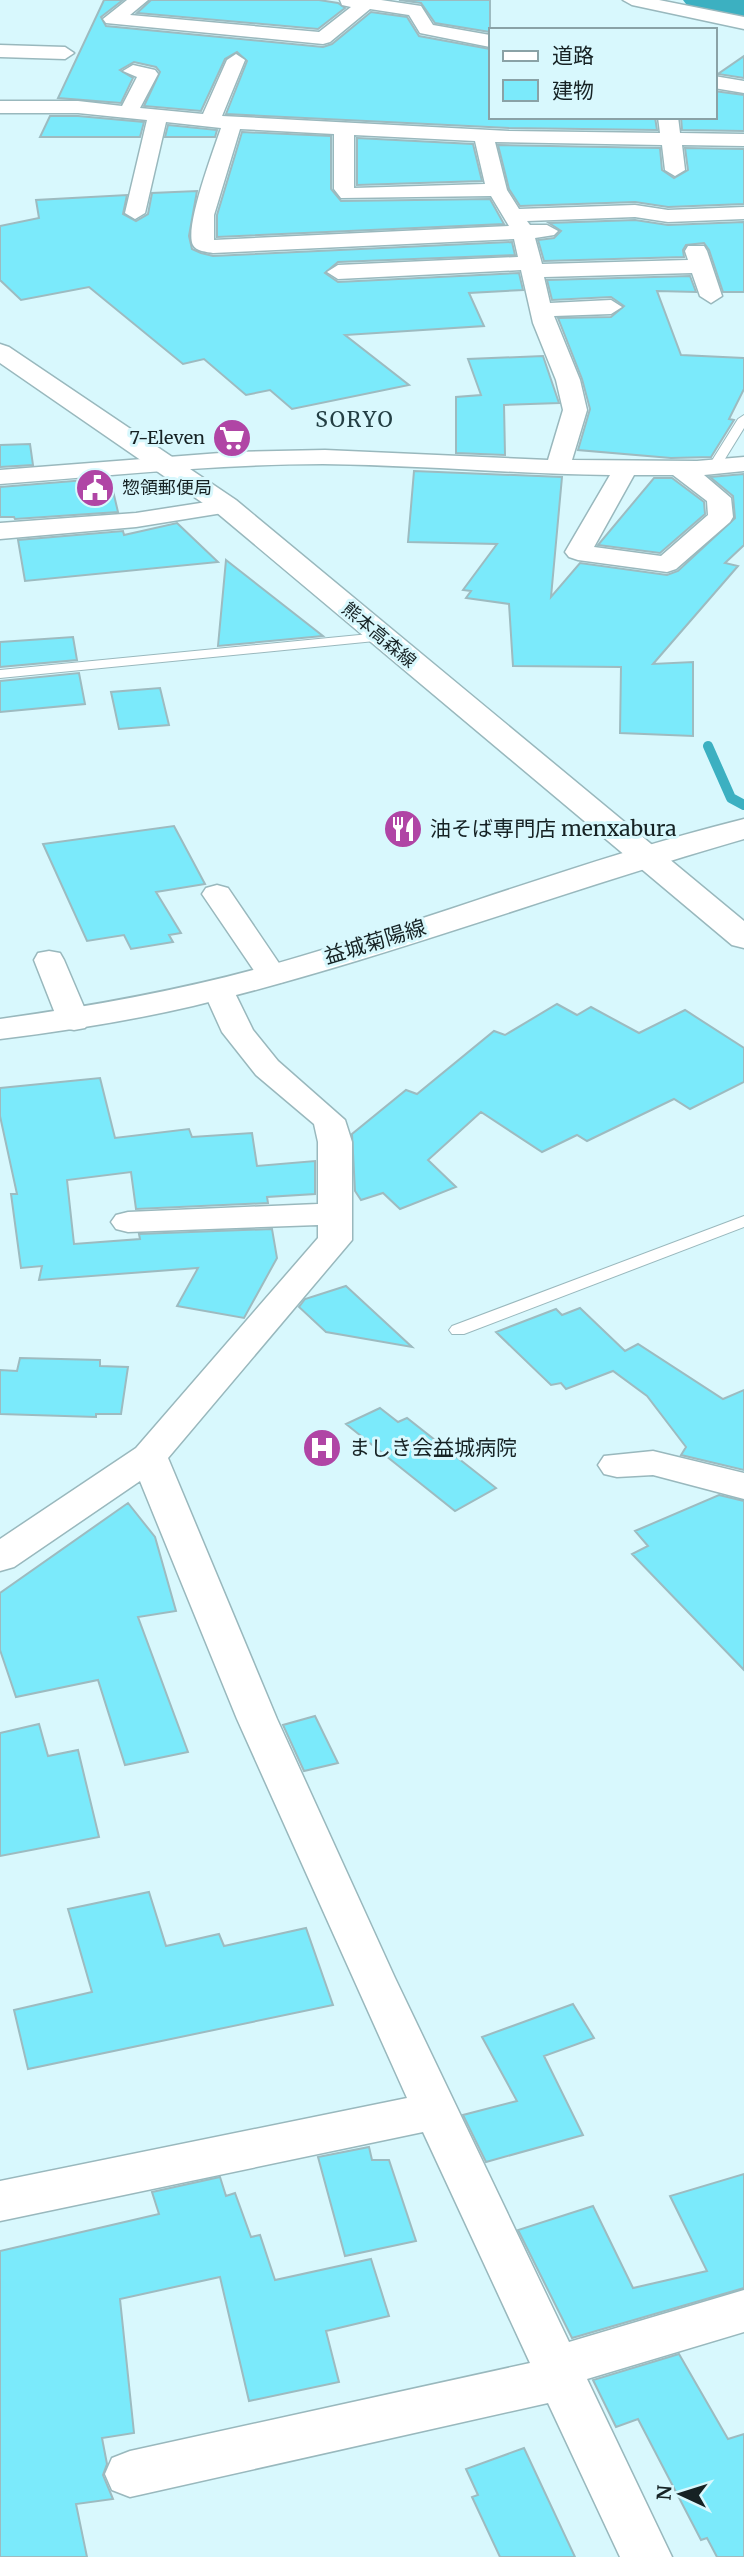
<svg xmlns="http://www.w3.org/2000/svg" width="744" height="2557" font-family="Merriweather,'Noto Sans JP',serif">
	<rect width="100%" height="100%" fill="#d8f8fd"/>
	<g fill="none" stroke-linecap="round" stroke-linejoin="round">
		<path stroke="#3cb0c1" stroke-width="10" d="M708 746 731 798 744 805"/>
		<path fill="#3cb0c1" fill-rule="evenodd" d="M683 0H744V19L689 8Z"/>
	</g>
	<path fill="#7beafb" stroke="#9dbbc0" stroke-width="2" d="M104 0H123L101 17 106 26 323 47 332 44 371 12 407 17 419 36 490 49V117H655L657 130 509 128 226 114 247 61 237 52 225 59 201 111 144 106 160 72 156 67 134 62 120 70 133 78 121 103 58 98Z
		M151 0H319L338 3 345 8 318 29 137 13Z
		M399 0H490V32L435 23 421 3Z
		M744 56V78L718 74Z
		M714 91 744 95V131L682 130 681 117H714Z
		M50 116H78L144 122 140 137H40Z
		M168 125 217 130 215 137H165Z
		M242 132 331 136V189L341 201 490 199 504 224 217 237V215Z
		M357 138 473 144 482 181 357 185Z
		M498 145 660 148 662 170 674 178 688 170 685 148 744 149V204L668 207 635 202 520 206 509 189Z
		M197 191 189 236 192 249 201 253 213 256 512 242 515 255 338 262 325 273 338 282 519 273 523 290 469 293 484 326 345 335 409 385 292 409 270 390 246 395 204 359 183 364 89 287 21 300 0 280V226L39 218 36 200 127 195 123 214 136 221 148 214 152 193Z
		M635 220 668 225 744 222V292H723L709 250 704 243 686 245 683 250 684 257 544 261 538 240 554 238 561 231 549 223Z
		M690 276 696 292 657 291 681 355 744 358V389L729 419 734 420 711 457 671 458 578 450 590 409 582 379 558 318 611 317 624 306 611 297 552 300 547 280Z
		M543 356 559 403 504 405 505 455 456 453V397L481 395 468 359Z
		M30 444 33 465 0 467V445Z
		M414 471 562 477 551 597 580 563 667 575 678 571 735 518 733 496 710 477 744 474V545L725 563 738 566 653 664 693 662V736L620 733 621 667 513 666 509 604 466 598 471 591 463 590 497 544 408 542Z
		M110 478 118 512 15 519 14 517H0V487Z
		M654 478H672L704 502 705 514 660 553 598 545Z
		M177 523 218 562 25 581 18 540 123 531 124 535Z
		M226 560 323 636 218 646Z
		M73 637 77 660 0 667V642Z
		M79 673 85 704 0 712V681Z
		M160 688 169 725 119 729 111 692Z
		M174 826 205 884 156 892 181 933 169 935 173 942 131 949 124 935 87 941 43 844Z
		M557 1004 577 1015 591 1007 639 1033 685 1010 744 1048V1082L690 1109 674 1099 587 1141 577 1135 542 1152 481 1112 428 1160 456 1187 400 1209 383 1193 361 1200 355 1191 352 1134 406 1090 417 1094 494 1031 505 1035Z
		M100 1078 115 1138 189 1129 192 1137 252 1133 257 1166 315 1161V1194L267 1197 268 1203 136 1209 131 1172 67 1180 74 1244 140 1239 139 1234 272 1229 277 1258 244 1318 177 1306 198 1268 39 1280 42 1266 21 1268 11 1194H17L0 1116V1088Z
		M346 1286 412 1347 326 1332 299 1307 305 1299Z
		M580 1308 625 1351 638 1344 723 1399 744 1390V1470L681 1455 686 1447 647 1396 613 1371 566 1389 561 1383 551 1385 496 1332 556 1309 562 1315Z
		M20 1358 100 1360V1366L128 1367 121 1414H96V1417L0 1414V1370L17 1371Z
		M380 1408 398 1422 407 1418 496 1488 455 1511 346 1424Z
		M719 1495 744 1501V1670L632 1554 648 1546 635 1531Z
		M128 1503 155 1537 176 1611 138 1617 188 1752 125 1765 98 1680 16 1697 0 1650V1593Z
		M315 1716 338 1763 304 1771 283 1725Z
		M39 1724 48 1756 78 1750 99 1837 0 1856V1733Z
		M149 1892 166 1946 219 1934 224 1946 306 1928 333 2005 28 2069 14 2010 92 1992 68 1909Z
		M573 2004 594 2038 544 2056 583 2135 486 2162 463 2115 517 2101 482 2037Z
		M369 2147 372 2160H389L416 2241 345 2256 318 2157Z
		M744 2174V2288L572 2338 518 2230 593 2206 633 2288 707 2271 670 2196Z
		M220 2177 226 2196 235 2193 251 2237 260 2235 275 2280 371 2259 389 2316 326 2331 339 2382 249 2401 220 2277 120 2299 134 2433 102 2438 107 2464 103 2475 113 2499 76 2504 87 2557H0V2251L159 2214 152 2192Z
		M679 2354 728 2439 744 2434V2557H717L707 2538 701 2540 638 2419 616 2427 593 2380Z
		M524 2448 575 2557H500L472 2497 478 2495 466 2469Z"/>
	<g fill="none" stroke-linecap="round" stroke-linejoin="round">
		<defs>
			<path id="lane" d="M744 415V428L720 467 710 470 708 467 738 419Z
				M380 633 385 634V640L0 678V670Z
				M744 1216V1227L464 1334H452L449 1330 452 1326Z"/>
			<path id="street" d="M127 0H148L130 15 319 32 351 7 342 5 340 0H381L421 6 433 25 490 35V47L420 33 409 15 370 9 330 42 323 44 106 23 103 19Z
				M623 0H659L744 17V29L632 5Z
				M0 45 65 47 74 53 65 59 0 57Z
				M236 54 245 60 222 116 509 131 660 133 658 117H678L680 133 744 134V146L682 145 685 170 675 176 665 170 662 145 495 142 507 190 519 209 635 205 668 210 744 207V219L668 222 635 217 527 221 530 225H547L558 231 554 235 535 238 542 264 688 260 685 251 688 246H704L707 251 722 296 711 303 700 296 692 273 544 277 550 303 611 300 622 307 611 314 554 316 580 380 587 410 572 460 697 461 744 457V471L704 475 731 498 733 517 730 522 676 569 667 572 578 560 569 557 565 552 610 475C514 474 419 465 323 464 215 464 107 476 0 484V470L233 452 325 450 548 460 563 410 556 380 533 323 521 270 338 279 327 272 338 265 518 257 514 239 213 253C207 252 196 251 193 245 184 228 214 149 221 128L166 122 145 213 135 219 125 213 147 120 78 113H0V101H78L122 106 137 77 123 71 133 65 155 70 158 74 140 108 203 114 227 60ZM240 129 334 134V189L341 198 491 196 509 226 214 240V215ZM354 135 475 141 485 184 354 188ZM634 475H673L707 501 708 515 661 556 594 547Z
				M714 76 744 81V93L714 88Z
				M226 499 235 501 238 506 235 511 136 527 0 539V523L136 513Z
				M217 885 228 888 287 975 283 982 272 984 261 982 257 975 202 894 206 888Z
				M49 951 60 953 64 960 90 1021 85 1028 74 1030 63 1028 58 1021 34 960 38 953Z
				M219 981 230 983 253 1030 278 1061 345 1120 352 1142V1240L168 1458 277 1719 395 1978 569 2342 744 2290V2332L587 2379 672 2557H620L548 2403 130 2497 112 2490 105 2474 112 2458 130 2451 530 2363 423 2132 0 2221V2181L407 2098 237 1719 140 1481 14 1567 0 1571V1539L136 1448 318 1238V1225L128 1232 116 1229 111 1222 116 1215 128 1212 318 1204V1142L314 1124 256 1075 222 1032 203 990 208 983Z
				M653 1451 744 1473V1499L653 1475 617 1477 604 1474 598 1465 604 1456Z"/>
			<path id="secondary" d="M744 819V839C559 892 379 961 193 1006 129 1021 65 1031 0 1039V1019C92 1006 182 990 271 965 430 920 584 859 744 819Z"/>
			<path id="primary" d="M0 344 9 347 236 500 744 921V948L732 945 216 512 0 363Z"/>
		</defs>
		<use href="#lane" stroke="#99b8bd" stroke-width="2"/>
		<use href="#street" stroke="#99b8bd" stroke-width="3"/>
		<use href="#secondary" stroke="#99b8bd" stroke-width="3"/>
		<use href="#primary" stroke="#99b8bd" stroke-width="3"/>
		<use href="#lane" fill="#fff" fill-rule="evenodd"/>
		<use href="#street" fill="#fff" fill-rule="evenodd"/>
		<use href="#secondary" fill="#fff" fill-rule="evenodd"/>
		<use href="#primary" fill="#fff" fill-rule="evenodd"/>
	</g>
	<defs>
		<symbol id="supermarket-disc" viewBox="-11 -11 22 22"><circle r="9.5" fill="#b045a5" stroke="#d8f8fd"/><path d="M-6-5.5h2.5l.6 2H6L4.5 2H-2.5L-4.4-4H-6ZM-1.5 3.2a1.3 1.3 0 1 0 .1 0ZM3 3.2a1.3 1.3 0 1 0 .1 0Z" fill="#fff"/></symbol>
		<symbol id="civic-disc" viewBox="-11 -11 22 22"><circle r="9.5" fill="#b045a5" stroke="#d8f8fd"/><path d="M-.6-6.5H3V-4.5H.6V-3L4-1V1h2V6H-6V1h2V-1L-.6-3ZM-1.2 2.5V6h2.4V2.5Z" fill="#fff"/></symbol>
		<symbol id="restaurant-disc" viewBox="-11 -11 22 22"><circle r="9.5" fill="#b045a5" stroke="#d8f8fd"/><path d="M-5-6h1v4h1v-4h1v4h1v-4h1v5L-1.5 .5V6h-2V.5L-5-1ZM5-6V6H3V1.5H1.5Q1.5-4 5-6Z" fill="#fff"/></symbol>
		<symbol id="hospital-disc" viewBox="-11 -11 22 22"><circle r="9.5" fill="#b045a5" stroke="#d8f8fd"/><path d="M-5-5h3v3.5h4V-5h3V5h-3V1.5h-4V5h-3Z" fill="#fff"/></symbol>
	</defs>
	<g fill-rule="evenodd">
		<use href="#supermarket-disc" x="210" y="416" width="44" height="44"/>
		<use href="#civic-disc" x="73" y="466" width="44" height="44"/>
		<use href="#restaurant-disc" x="381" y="807" width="44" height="44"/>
		<use href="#hospital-disc" x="300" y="1426" width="44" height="44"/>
	</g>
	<g text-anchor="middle" stroke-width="6" stroke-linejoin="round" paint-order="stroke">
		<g font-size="18" fill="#162224" stroke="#d8f8fd" text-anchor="end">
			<text x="205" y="444">7-Eleven</text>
			<text x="122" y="494" text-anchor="start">惣領郵便局</text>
		</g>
		<g font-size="18" fill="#162224" stroke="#d8f8fd">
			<text transform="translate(379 635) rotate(40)" y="6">熊本高森線</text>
		</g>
		<g font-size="21" letter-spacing="2" fill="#233e43" stroke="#d8f8fd">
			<text x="355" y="427">SORYO</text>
		</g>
		<g font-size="21" fill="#162224" stroke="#d8f8fd" text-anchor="start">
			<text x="430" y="836">油そば専門店 menxabura</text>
			<text x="349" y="1455">ましき会益城病院</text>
		</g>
		<g font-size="21" fill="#162224" stroke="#d8f8fd">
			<text transform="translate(375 942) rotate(-17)" y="7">益城菊陽線</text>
		</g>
	</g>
	<rect x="489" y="28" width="228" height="91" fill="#d8f8fd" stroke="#8aa2a6" stroke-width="2"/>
	<rect x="503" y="51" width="35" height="10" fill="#ffffff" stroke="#8aa2a6" stroke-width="2"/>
	<text x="552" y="63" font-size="21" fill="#162224">道路</text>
	<rect x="503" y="80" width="35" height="21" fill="#7beafb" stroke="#8aa2a6" stroke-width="2"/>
	<text x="552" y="98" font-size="21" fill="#162224">建物</text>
	<g transform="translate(681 2494) rotate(274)" stroke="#d8f8fd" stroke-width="5" paint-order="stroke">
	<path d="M0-5L12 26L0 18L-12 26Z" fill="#162224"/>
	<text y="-10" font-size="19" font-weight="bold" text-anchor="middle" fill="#162224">N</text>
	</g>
</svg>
